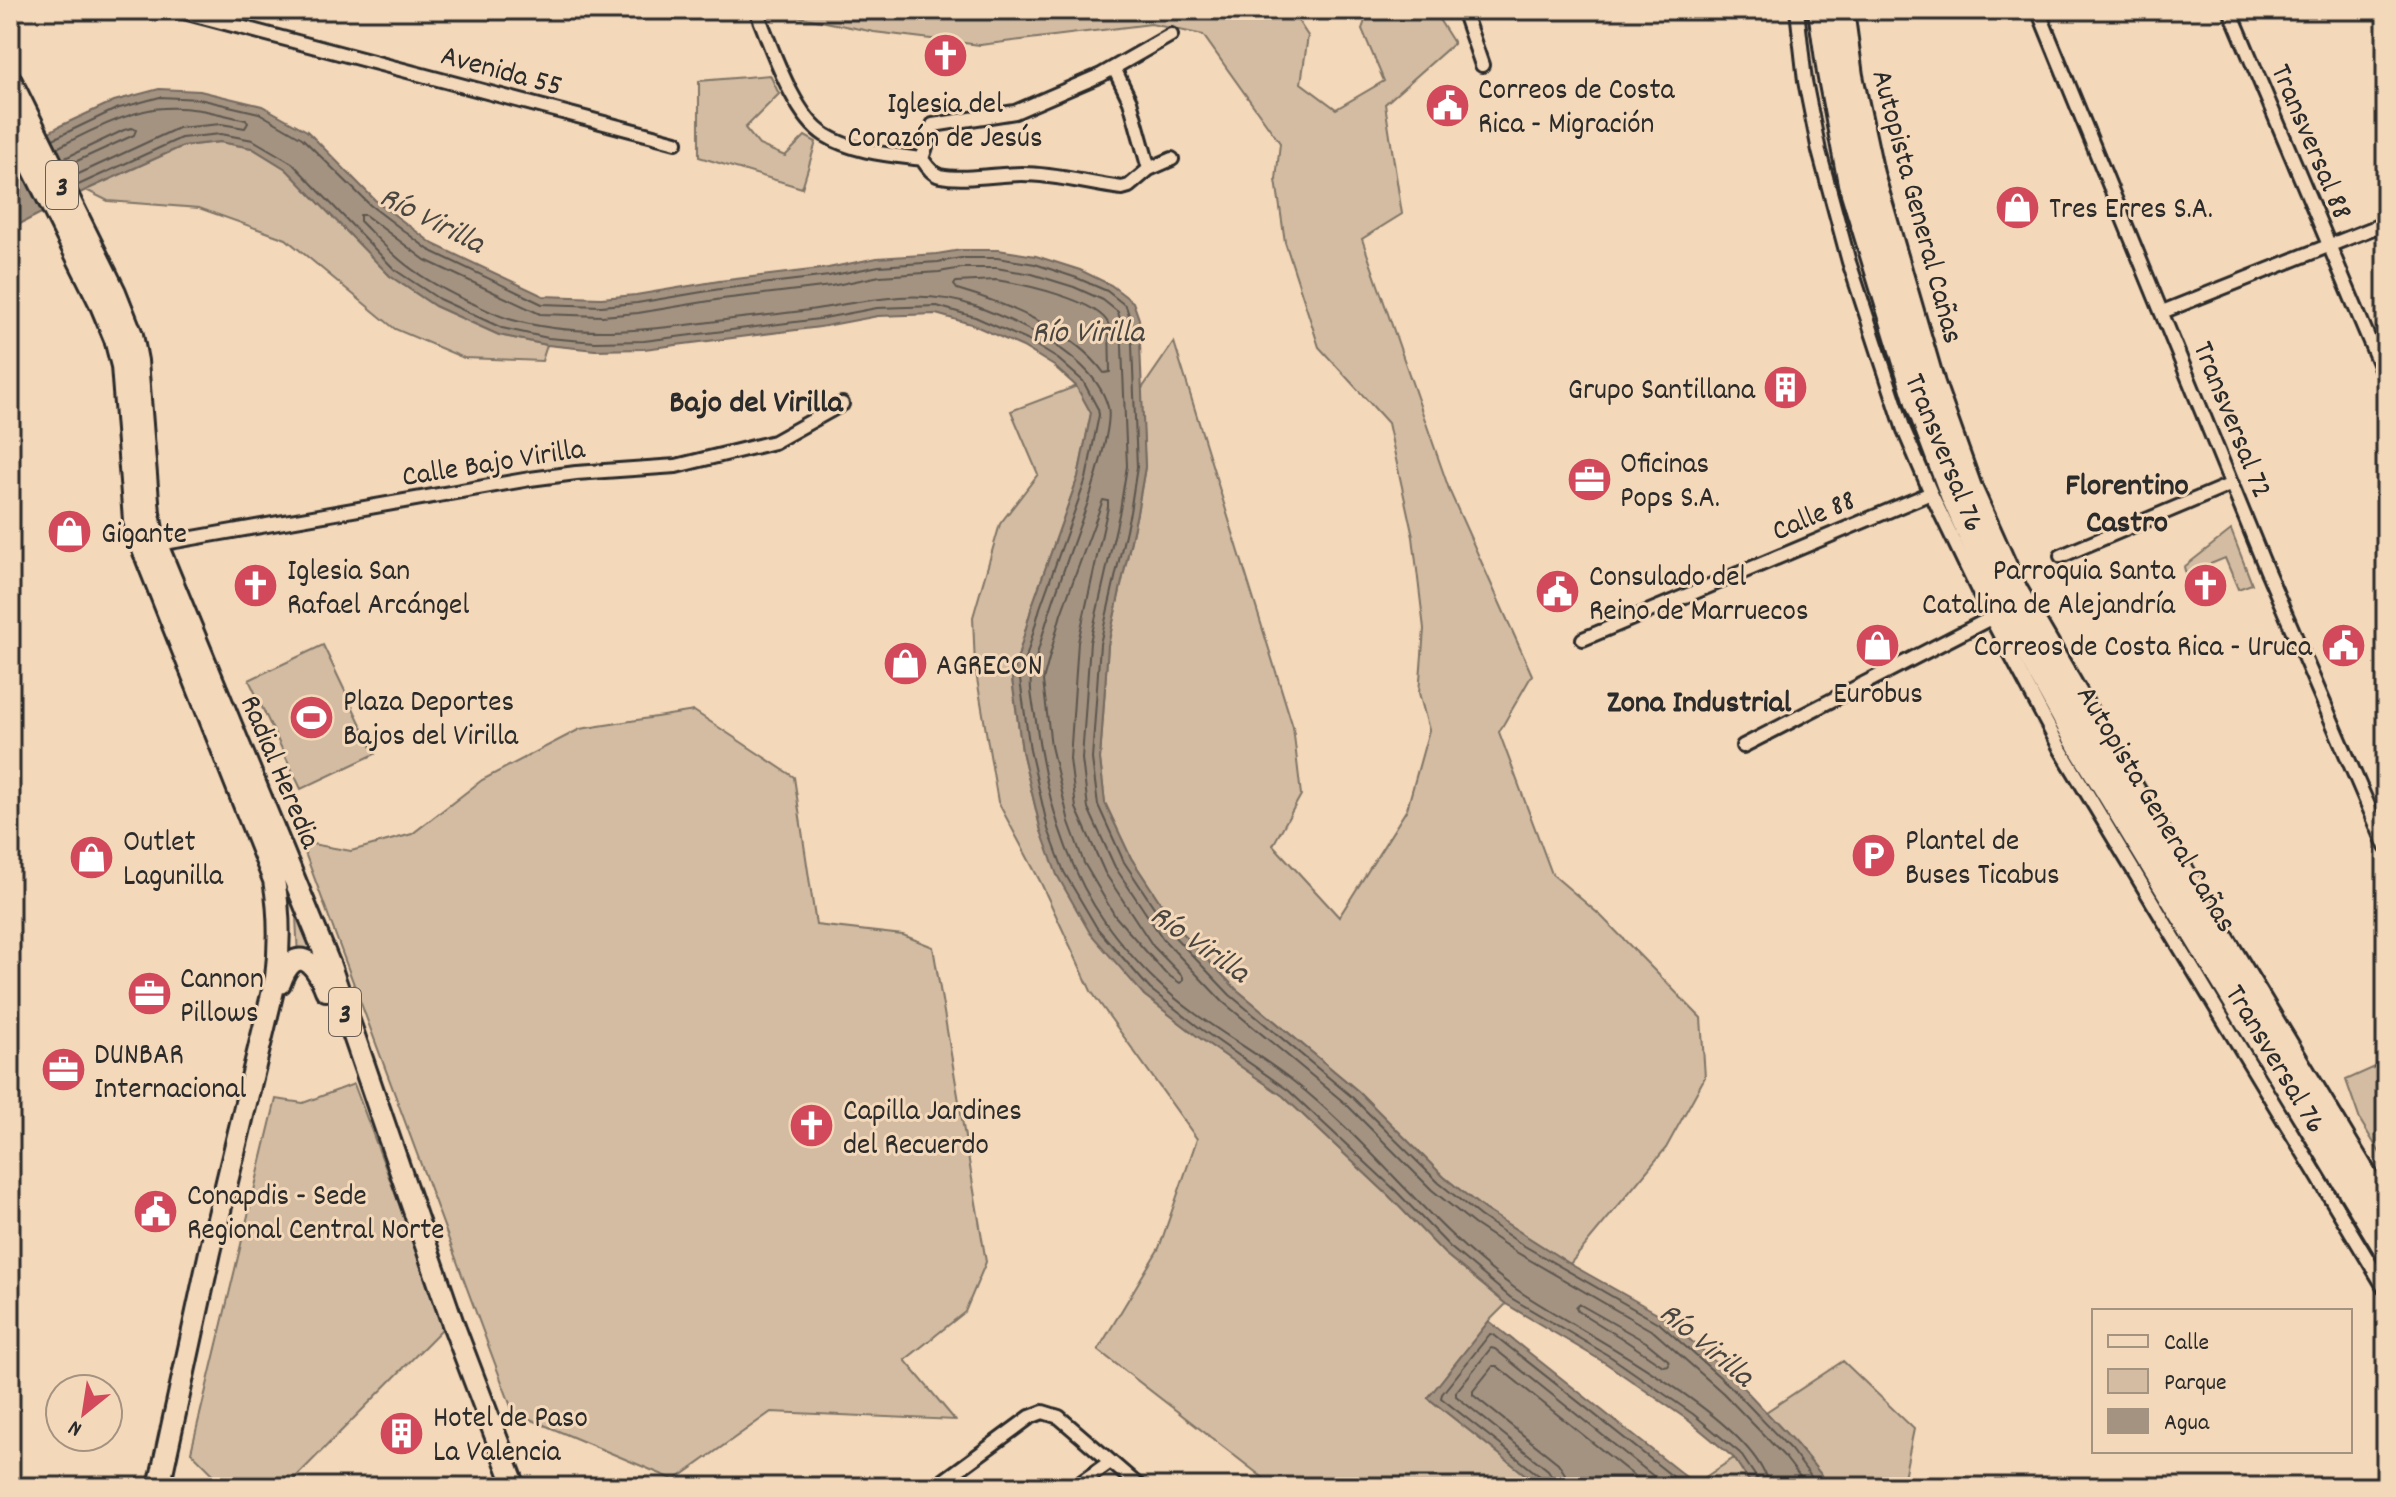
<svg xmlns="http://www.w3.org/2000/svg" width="2396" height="1497" font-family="Dekko,sans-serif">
	<rect width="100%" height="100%" fill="#f4d8ba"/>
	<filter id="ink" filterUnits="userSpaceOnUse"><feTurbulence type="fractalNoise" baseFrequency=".0125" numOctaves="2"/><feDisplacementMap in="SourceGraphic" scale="16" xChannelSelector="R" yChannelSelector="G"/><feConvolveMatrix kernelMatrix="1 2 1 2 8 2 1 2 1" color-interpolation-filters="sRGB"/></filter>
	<g filter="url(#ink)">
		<path fill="#d3bca2" stroke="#7f7466" stroke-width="2" d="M780 10H1291L1308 36 1301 83 1336 109 1384 81 1362 29 1369 10H1433L1454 43 1385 104 1402 214 1362 239 1450 492 1532 675 1499 732 1552 874 1601 916 1701 1018 1705 1077 1666 1148 1570 1264 1484 1209 1444 1177 1358 1091 1236 989 1177 928 1131 858 1105 803 1100 759 1108 645 1137 513 1145 467 1141 390 1174 342 1293 727 1301 795 1273 845 1339 917 1407 809 1429 730 1419 693 1424 629 1413 537 1388 423 1319 347 1285 242 1276 180 1280 143 1203 35 1151 24 980 45 874 32 781 13Z
			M770 75 779 94 745 128 759 145 785 156 805 136 816 142 802 188 699 157V81Z
			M220 142 252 148 286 169 390 276 435 306 499 335 547 345 542 361 464 358 395 329 286 239 199 208 108 201 86 190 183 146Z
			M1077 386 1091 413 1078 477 1032 606 1012 679 1022 751 1041 831 1144 995 1197 1036 1283 1096 1389 1196 1444 1253 1506 1304 1489 1321 1428 1398 1541 1487H1275L1098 1350 1159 1248 1197 1139 1091 991 1041 883 998 802 975 667 973 617 1000 524 1038 474 1011 411Z
			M2231 530 2252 584 2238 589 2225 558 2186 574 2184 567Z
			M323 645 375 754 301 789 249 680Z
			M694 711 794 777 816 925 903 935 933 947 986 1262 965 1312 905 1360 955 1420 771 1412 675 1480 513 1412 301 842 351 851 412 834 482 780 580 729Z
			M285 865 327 963 298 958 296 916Z
			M2386 1062V1163L2360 1120 2346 1080Z
			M354 1084 445 1326 286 1487H226L191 1452 276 1099 303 1103Z
			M1843 1361 1914 1429 1902 1487H1828C1812 1458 1788 1436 1766 1412Z
			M1734 1458 1753 1487H1692L1695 1484Z"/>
		<path fill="#a49381" stroke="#74695f" stroke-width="2" d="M159 89 200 91 262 106 307 131 375 200 433 244 543 296 601 298 636 295 719 281 828 268 877 258 937 254 961 250H998L1036 256 1080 270 1111 285 1133 302 1139 319 1145 467 1137 513 1108 645 1100 759 1105 803 1131 858 1177 928 1236 989 1358 1091 1444 1177 1484 1209 1570 1264 1664 1317 1736 1380 1797 1445 1820 1473 1828 1487H1753L1734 1458 1688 1420 1607 1364 1506 1304 1444 1253 1389 1196 1283 1096 1197 1036 1144 995 1090 933 1057 875 1041 831 1022 751 1012 679 1032 606 1078 477 1091 413 1076 386 1054 366 1023 347 971 324 936 314 878 316 820 327 644 349 595 350 547 345 499 335 435 306 390 276 286 169 252 148 220 142 183 146 86 190 10 229V154L60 126 114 101Z
			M1489 1321 1695 1484 1692 1487H1541L1428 1398Z"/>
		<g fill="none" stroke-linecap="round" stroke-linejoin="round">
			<path stroke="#5b554d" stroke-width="2" d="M53 139 116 109 160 97 199 99 259 113 302 138 370 205 429 250 542 304 601 306 637 303 720 289 829 276 879 266 938 262 961 258H997L1035 264 1077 278 1107 291 1126 306 1131 321 1137 467 1130 512 1100 644 1092 759 1098 805 1124 862 1171 933 1230 995 1352 1097 1439 1183 1480 1216 1521 1244 1660 1324 1730 1386 1791 1450 1819 1487
				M57 148C85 133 133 109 164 108 192 106 219 114 246 120L248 123 245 128 221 124 178 128 72 177
				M63 159 124 130 132 128 136 130 134 135 66 166
				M76 186 181 138 221 134 253 140 292 163 395 270 439 299 502 328 548 338 595 342 644 341 819 319 877 308 937 306 975 317 1027 340 1058 359 1083 381 1098 409 1099 415 1086 479 1040 608 1020 680 1030 750 1048 829 1064 872 1097 928 1150 989 1201 1029 1288 1090 1395 1190 1450 1247 1511 1298 1611 1357 1693 1414 1740 1453 1758 1480 1759 1487
				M996 280C1022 284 1099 300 1109 325L1110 372 1104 373C1074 331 1005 303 957 289L954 285 956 282Z
				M1103 500 1108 501V507L1078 642 1070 759 1076 808 1105 873 1153 946 1183 977V981L1180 983 1165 973 1115 916 1084 863 1069 822 1051 746 1043 681 1061 614Z
				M1579 1304 1646 1342 1668 1360 1669 1365 1663 1366 1623 1339 1578 1311 1576 1307Z
				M1545 1487 1541 1477 1441 1398 1442 1394 1490 1334 1494 1335 1686 1487
				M1555 1487 1553 1478 1548 1470 1456 1396V1392L1491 1348 1495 1349 1667 1487
				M1567 1487 1565 1474 1558 1463 1473 1395V1391L1493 1366H1497L1648 1487
				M1769 1487C1756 1417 1574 1330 1516 1289 1433 1230 1373 1144 1293 1081 1250 1047 1197 1021 1157 982 1140 966 1118 941 1105 922 1064 864 1045 791 1036 721 1034 707 1029 691 1031 677 1033 666 1037 655 1040 644 1052 601 1068 558 1083 516 1091 495 1113 426 1108 407 1095 357 1022 324 978 307 925 288 875 299 822 308 785 314 747 317 710 322 643 331 575 338 509 319 495 315 481 307 467 301 444 290 420 277 400 260 386 248 373 234 360 221V215H365L425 260 540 314 602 316 638 313 722 299 831 286 880 276 939 272 962 268H996L1032 274 1074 287 1103 300 1118 312 1121 323 1127 466 1120 510 1090 642 1082 759 1088 808 1115 867 1163 939 1223 1002 1346 1104 1432 1190 1474 1224 1516 1252 1654 1332 1723 1393 1784 1456 1808 1487"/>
			<defs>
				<path id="street" d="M176 10 676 142
					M756 10C771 45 793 116 825 135 852 152 891 155 922 159 927 166 932 174 940 176 964 181 998 174 1022 174 1056 174 1089 184 1122 188L1129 186 1149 169 1172 159
					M1463 10 1482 65
					M1797 10 1805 81 1819 151 1849 262 1904 430 1931 493 1991 618 2061 750 2386 1290
					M2038 10 2267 571 2386 847
					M2230 10 2386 380
					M1114 68 1130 101 1149 169
					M922 159 933 125 1015 112 1101 75 1171 35
					M2162 312 2386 223
					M153 545 530 479 576 473 676 466 774 442 842 404
					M2061 556 2232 484
					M1583 639 1931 493
					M1743 746 1991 618
					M935 1487 1030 1417 1043 1412 1059 1417 1140 1487
					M1075 1487 1110 1462"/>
				<path id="primary" d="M10 79 115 292 132 335 137 361 149 513 153 535 330 966 453 1324 515 1487
					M10 122 100 303 115 339 122 366 134 520 140 542 274 880C280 913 280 944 276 978L210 1252 159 1487
					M280 983C294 944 315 959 326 990"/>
				<path id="highway" d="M1821 10 1830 73 1851 183 1918 402 1953 495 1999 598 2079 743 2386 1248
					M1841 10 1850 76 1871 174 1932 384 1969 488 2015 591 2094 727 2386 1212"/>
			</defs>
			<use href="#street" stroke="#2b2b2b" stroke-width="18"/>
			<use href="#primary" stroke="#2b2b2b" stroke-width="26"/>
			<use href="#highway" stroke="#2b2b2b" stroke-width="30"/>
			<use href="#street" stroke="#f4d8ba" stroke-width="12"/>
			<use href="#primary" stroke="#f4d8ba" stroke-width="20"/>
			<use href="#highway" stroke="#f4d8ba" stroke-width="24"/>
		</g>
	</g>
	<defs>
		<symbol id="church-disc" viewBox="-11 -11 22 22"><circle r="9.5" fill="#d1495b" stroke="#f4d8ba"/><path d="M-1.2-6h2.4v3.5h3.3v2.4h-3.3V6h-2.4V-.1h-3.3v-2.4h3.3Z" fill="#fff"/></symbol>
		<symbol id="civic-disc" viewBox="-11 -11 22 22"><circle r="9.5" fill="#d1495b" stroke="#f4d8ba"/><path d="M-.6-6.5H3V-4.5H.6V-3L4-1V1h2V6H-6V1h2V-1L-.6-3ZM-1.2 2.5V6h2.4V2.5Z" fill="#fff"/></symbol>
		<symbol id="shop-disc" viewBox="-11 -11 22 22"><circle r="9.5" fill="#d1495b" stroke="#f4d8ba"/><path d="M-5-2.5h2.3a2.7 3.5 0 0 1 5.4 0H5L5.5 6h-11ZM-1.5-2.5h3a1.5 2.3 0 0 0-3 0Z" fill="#fff"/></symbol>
		<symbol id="building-disc" viewBox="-11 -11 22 22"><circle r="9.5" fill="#d1495b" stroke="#f4d8ba"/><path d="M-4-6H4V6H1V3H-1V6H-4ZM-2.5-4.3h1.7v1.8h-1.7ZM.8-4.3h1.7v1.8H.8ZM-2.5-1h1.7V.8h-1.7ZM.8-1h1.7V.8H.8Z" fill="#fff"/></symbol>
		<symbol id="office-disc" viewBox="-11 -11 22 22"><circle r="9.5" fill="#d1495b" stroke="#f4d8ba"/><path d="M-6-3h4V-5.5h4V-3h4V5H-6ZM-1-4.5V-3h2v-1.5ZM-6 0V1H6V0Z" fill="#fff"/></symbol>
		<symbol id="stadium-disc" viewBox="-11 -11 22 22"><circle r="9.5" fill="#d1495b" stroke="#f4d8ba"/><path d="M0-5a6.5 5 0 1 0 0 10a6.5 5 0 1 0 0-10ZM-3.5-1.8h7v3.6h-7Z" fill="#fff"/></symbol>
		<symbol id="parking-disc" viewBox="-11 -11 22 22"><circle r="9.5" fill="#d1495b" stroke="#f4d8ba"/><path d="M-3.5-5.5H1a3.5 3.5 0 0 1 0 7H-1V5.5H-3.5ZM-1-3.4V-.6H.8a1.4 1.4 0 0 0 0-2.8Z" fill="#fff"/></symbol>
	</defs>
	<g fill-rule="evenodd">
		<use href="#church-disc" x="920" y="30" width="51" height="51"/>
		<use href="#civic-disc" x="1422" y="80" width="51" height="51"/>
		<use href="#shop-disc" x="1992" y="182" width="51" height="51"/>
		<use href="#building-disc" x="1760" y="362" width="51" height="51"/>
		<use href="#office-disc" x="1564" y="454" width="51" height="51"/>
		<use href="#shop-disc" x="44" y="506" width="51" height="51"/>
		<use href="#church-disc" x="230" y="560" width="51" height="51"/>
		<use href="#church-disc" x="2180" y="560" width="51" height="51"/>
		<use href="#civic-disc" x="1532" y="566" width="51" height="51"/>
		<use href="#civic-disc" x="2318" y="620" width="51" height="51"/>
		<use href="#shop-disc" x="1852" y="620" width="51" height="51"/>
		<use href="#shop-disc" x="880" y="638" width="51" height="51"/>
		<use href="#stadium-disc" x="286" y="692" width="51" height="51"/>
		<use href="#parking-disc" x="1848" y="830" width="51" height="51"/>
		<use href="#shop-disc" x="66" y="832" width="51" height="51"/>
		<use href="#office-disc" x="124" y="968" width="51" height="51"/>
		<use href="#office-disc" x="38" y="1044" width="51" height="51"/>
		<use href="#church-disc" x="786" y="1100" width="51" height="51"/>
		<use href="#civic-disc" x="130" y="1186" width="51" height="51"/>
		<use href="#building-disc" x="376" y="1408" width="51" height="51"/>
	</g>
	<g text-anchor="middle" stroke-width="6" stroke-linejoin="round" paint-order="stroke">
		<g fill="#f4d8ba" stroke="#675f56" stroke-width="2">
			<rect x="46" y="161" width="32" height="48" rx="6"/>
			<rect x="329" y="988" width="32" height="48" rx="6"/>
		</g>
		<g font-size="28" font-weight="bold" fill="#2b2b2b">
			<text x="62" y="195">3</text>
			<text x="345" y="1022">3</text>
		</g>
		<g font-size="30" fill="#2b2b2b" stroke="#f4d8ba">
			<text transform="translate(502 69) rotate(15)" y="10">Avenida 55</text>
			<text transform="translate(2313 141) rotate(67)" y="10">Transversal 88</text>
			<text transform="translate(1919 206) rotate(75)" y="10">Autopista General Cañas</text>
			<text transform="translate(2234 419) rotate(68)" y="10">Transversal 72</text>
			<text transform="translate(1946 452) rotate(68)" y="10">Transversal 76</text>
			<text transform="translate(493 461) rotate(-9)" y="10">Calle Bajo Virilla</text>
			<text transform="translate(1813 514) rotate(-23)" y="10">Calle 88</text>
			<text transform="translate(282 771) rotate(67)" y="10">Radial Heredia</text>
			<text transform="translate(2158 808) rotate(59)" y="10">Autopista General Cañas</text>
			<text transform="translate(2277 1058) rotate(59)" y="10">Transversal 76</text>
		</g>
		<g font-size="30" fill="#2b2b2b" stroke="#f4d8ba" text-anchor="start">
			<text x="1478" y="98">Correos de Costa<tspan x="1478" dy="34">Rica - Migración</tspan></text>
			<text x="945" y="112" text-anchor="middle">Iglesia del<tspan x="945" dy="34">Corazón de Jesús</tspan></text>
			<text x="2049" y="217">Tres Erres S.A.</text>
			<text x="1755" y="398" text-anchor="end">Grupo Santillana</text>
			<text x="1620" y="472">Oficinas<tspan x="1620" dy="34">Pops S.A.</tspan></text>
			<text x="101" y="542">Gigante</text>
			<text x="287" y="579">Iglesia San<tspan x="287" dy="34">Rafael Arcángel</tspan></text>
			<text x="2175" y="579" text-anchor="end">Parroquia Santa<tspan x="2175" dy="34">Catalina de Alejandría</tspan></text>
			<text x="1589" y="585">Consulado del<tspan x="1589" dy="34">Reino de Marruecos</tspan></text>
			<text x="2312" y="655" text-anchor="end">Correos de Costa Rica - Uruca</text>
			<text x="936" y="674">AGRECON</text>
			<text x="1878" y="702" text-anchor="middle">Eurobus</text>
			<text x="343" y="710">Plaza Deportes<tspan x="343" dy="34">Bajos del Virilla</tspan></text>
			<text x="1905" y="849">Plantel de<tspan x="1905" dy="34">Buses Ticabus</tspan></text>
			<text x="123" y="850">Outlet<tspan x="123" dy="34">Lagunilla</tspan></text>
			<text x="180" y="987">Cannon<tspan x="180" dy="34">Pillows</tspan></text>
			<text x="94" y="1063">DUNBAR<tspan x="94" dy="34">Internacional</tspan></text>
			<text x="843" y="1119">Capilla Jardines<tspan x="843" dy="34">del Recuerdo</tspan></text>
			<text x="187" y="1204">Conapdis - Sede<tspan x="187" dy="34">Regional Central Norte</tspan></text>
			<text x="433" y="1426">Hotel de Paso<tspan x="433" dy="34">La Valencia</tspan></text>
		</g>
		<g font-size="32" font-style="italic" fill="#494540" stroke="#f4d8ba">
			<text transform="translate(433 218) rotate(27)" y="11">Río Virilla</text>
			<text x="1088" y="341">Río Virilla</text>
			<text transform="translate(1201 942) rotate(35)" y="11">Río Virilla</text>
			<text transform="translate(1708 1343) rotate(40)" y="11">Río Virilla</text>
		</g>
		<g font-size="32" font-weight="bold" fill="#2b2b2b" stroke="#f4d8ba">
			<text x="756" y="411">Bajo del Virilla</text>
			<text x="2127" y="494">Florentino<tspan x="2127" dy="37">Castro</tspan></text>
			<text x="1699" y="711">Zona Industrial</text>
		</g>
	</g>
	<rect width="2396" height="1497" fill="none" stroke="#f4d8ba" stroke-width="40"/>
	<rect x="20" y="20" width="2356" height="1457" fill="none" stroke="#2b2b2b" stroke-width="3" filter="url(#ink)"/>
	<rect x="2092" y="1309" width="260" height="144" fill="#f4d8ba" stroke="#a49381" stroke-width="2"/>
	<rect x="2108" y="1335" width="40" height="12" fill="#f4d8ba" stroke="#a49381" stroke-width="2"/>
	<text x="2164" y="1349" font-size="24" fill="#2b2b2b">Calle</text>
	<rect x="2108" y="1369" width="40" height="24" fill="#d3bca2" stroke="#a49381" stroke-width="2"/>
	<text x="2164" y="1389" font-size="24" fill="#2b2b2b">Parque</text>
	<rect x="2108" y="1409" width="40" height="24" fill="#a49381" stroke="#a49381" stroke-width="2"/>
	<text x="2164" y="1429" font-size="24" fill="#2b2b2b">Agua</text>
	<g transform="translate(84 1413) rotate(210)"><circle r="38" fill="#f4d8ba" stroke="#a49381" stroke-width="2"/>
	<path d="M0-6L14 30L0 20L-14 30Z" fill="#d1495b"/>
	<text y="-12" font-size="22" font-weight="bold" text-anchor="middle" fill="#2b2b2b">N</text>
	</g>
</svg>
